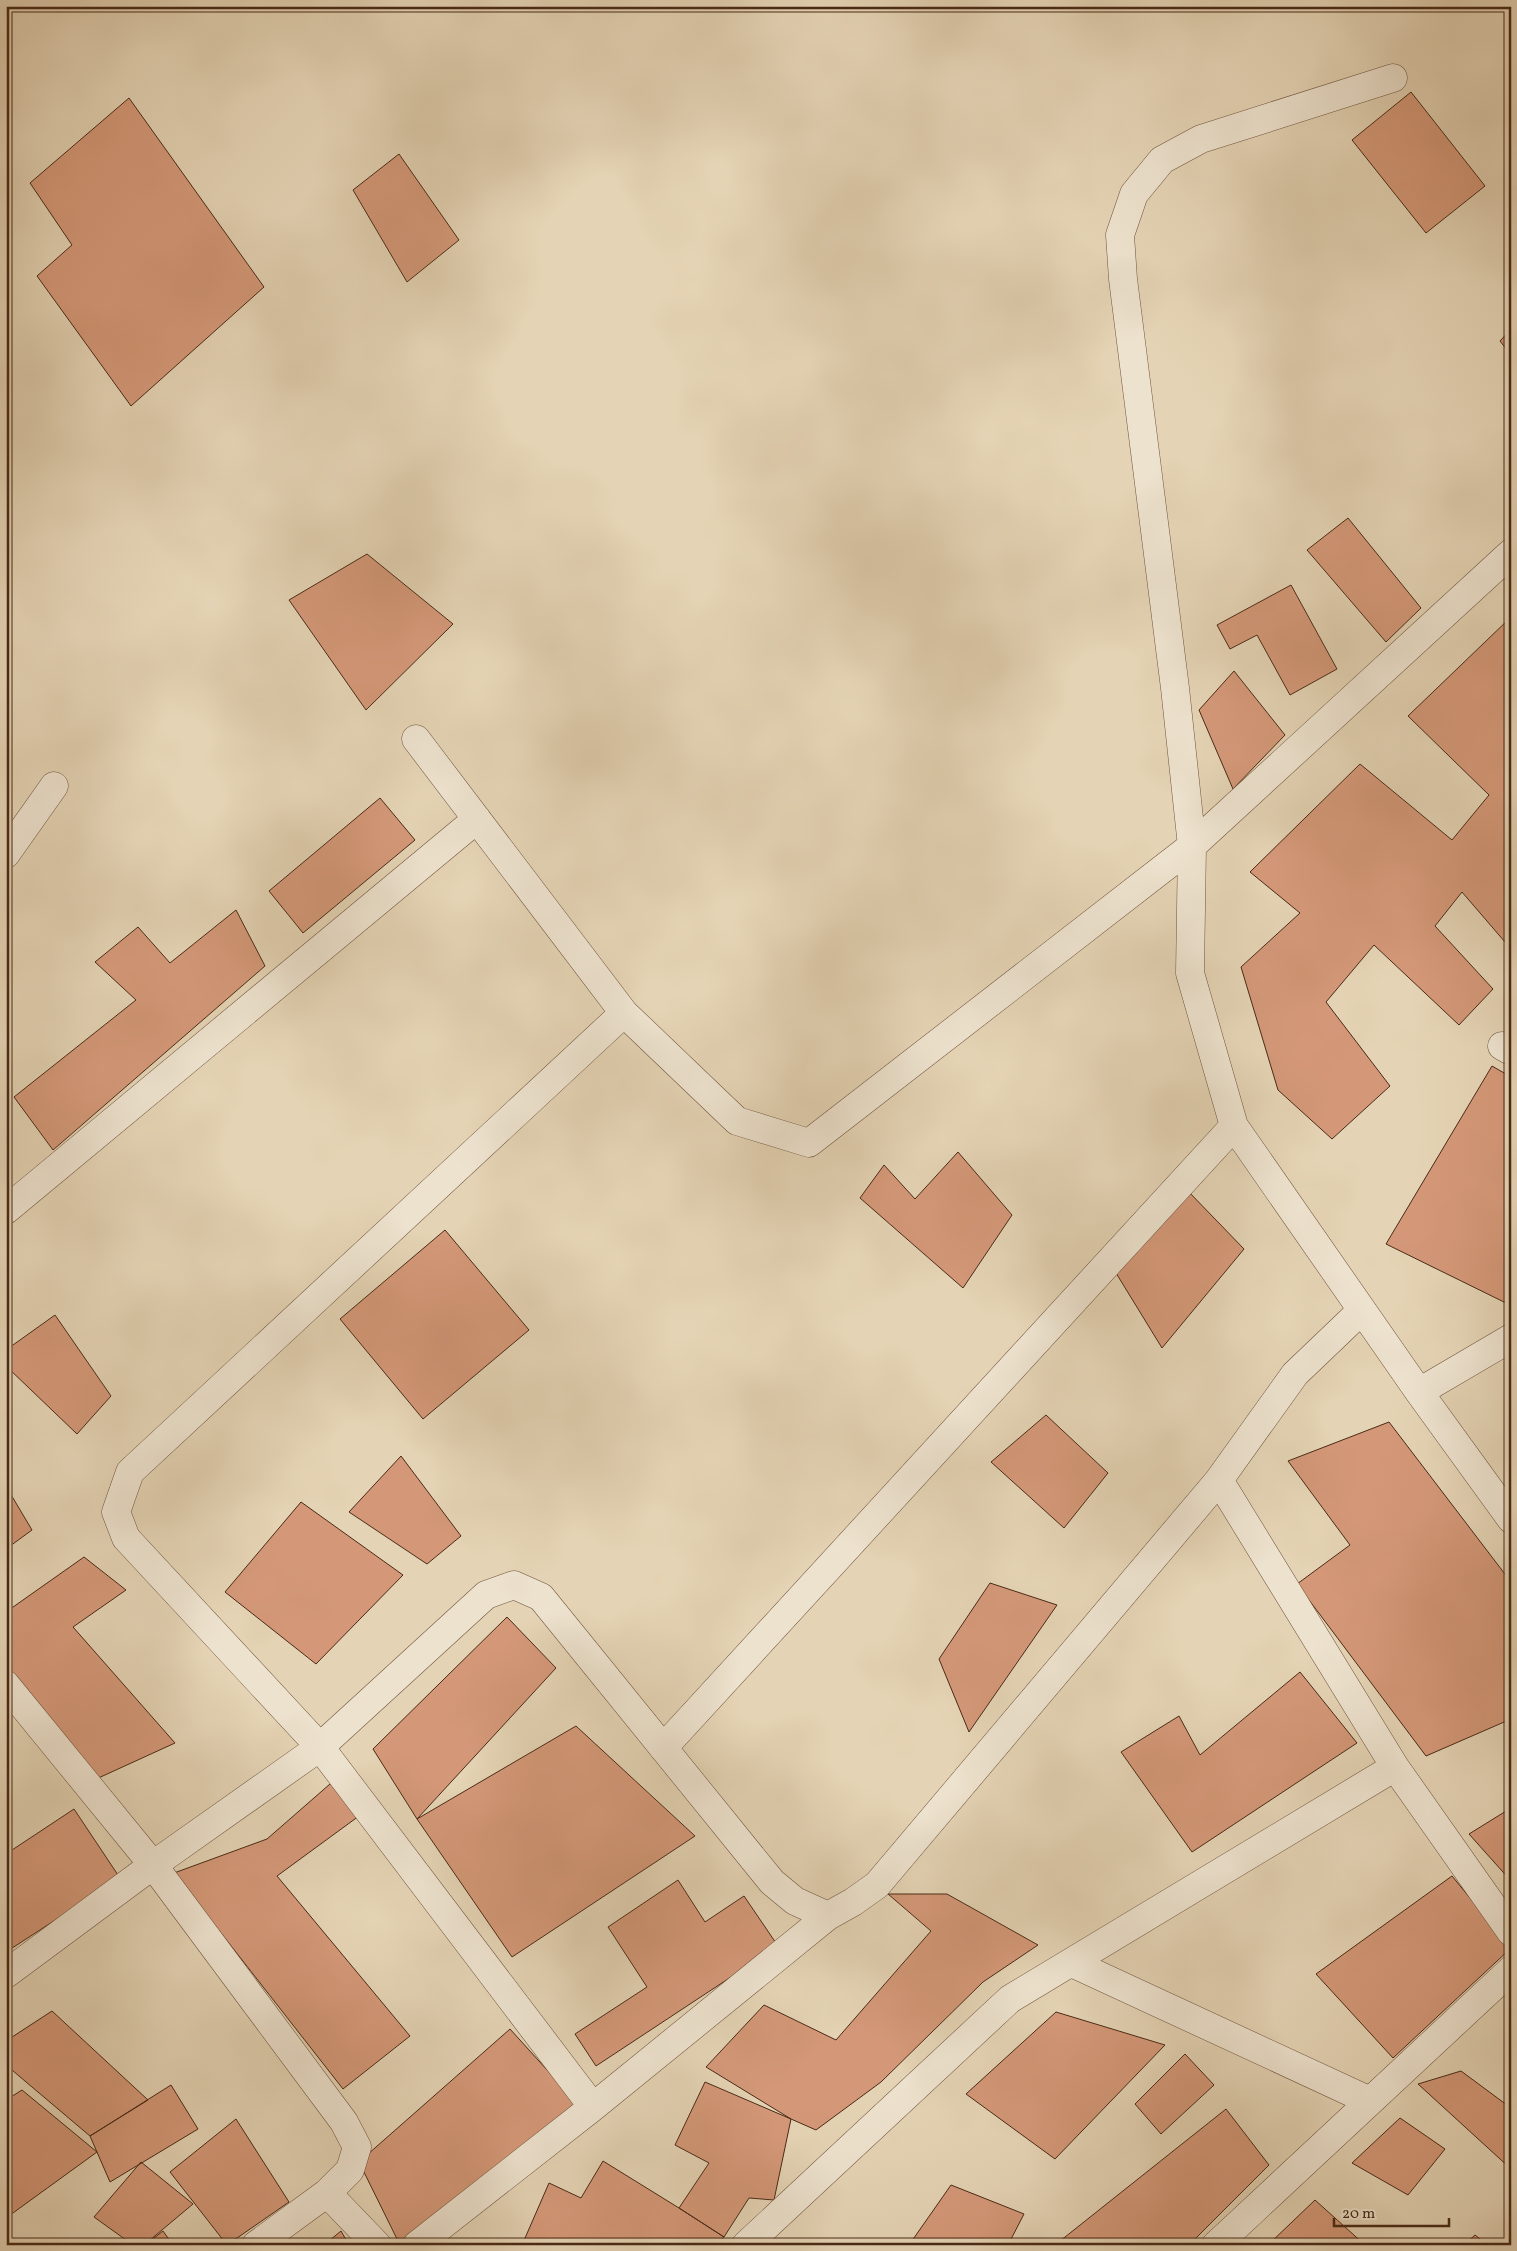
<svg xmlns="http://www.w3.org/2000/svg" width="1517" height="2251" font-family="Vollkorn,serif">
	<rect width="100%" height="100%" fill="#e4d3b4"/>
	<filter id="stains"><feTurbulence type="fractalNoise" baseFrequency=".004" numOctaves="4"/><feColorMatrix values="0 0 0 0 .2 0 0 0 0 .09 0 0 0 0 .02 0 0 0 .5 -.17"/></filter>
	<radialGradient id="worn" r=".72"><stop offset=".6" stop-color="#630" stop-opacity="0"/><stop offset="1" stop-color="#630" stop-opacity=".3"/></radialGradient>
	<path fill="#d49878" stroke="#492a16" d="M1411 92 1485 186 1426 233 1352 140Z
		M129 98 264 287 131 406 37 276 72 245 30 183Z
		M399 154 459 240 407 282 353 190Z
		M1511 329V355L1500 341Z
		M1348 518 1421 608 1386 642 1307 550Z
		M367 554 453 624 366 710 289 600Z
		M1291 585 1337 669 1290 695 1257 635 1230 649 1217 625Z
		M1511 617V949L1462 892 1435 926 1493 989 1459 1025 1374 945 1326 1002 1390 1086 1332 1139 1278 1090 1241 967 1300 913 1250 872 1360 764 1452 840 1489 795 1408 716Z
		M1234 671 1285 735 1233 789 1199 710Z
		M380 798 415 840 303 933 269 891Z
		M236 910 265 966 53 1150 14 1097 136 1000 95 962 138 927 170 963Z
		M1492 1066 1511 1077V1302L1508 1304 1386 1244Z
		M958 1152 1012 1215 963 1288 860 1198 884 1165 915 1199Z
		M1187 1190 1244 1249 1162 1348 1116 1273Z
		M445 1230 529 1330 423 1419 340 1319Z
		M55 1315 111 1396 77 1434 6 1366V1350Z
		M1046 1415 1108 1473 1064 1528 991 1462Z
		M1389 1422 1511 1582V1719L1426 1756 1297 1584 1350 1545 1288 1461Z
		M401 1456 461 1536 427 1564 349 1512Z
		M10 1493 32 1530 6 1549V1495Z
		M301 1502 403 1575 316 1664 225 1592Z
		M84 1557 126 1590 73 1627 175 1743 94 1780 6 1669V1612Z
		M990 1583 1057 1605 969 1732 939 1659Z
		M507 1617 556 1668 417 1819 373 1749Z
		M1300 1672 1357 1743 1192 1852 1121 1752 1179 1716 1200 1755Z
		M576 1726 695 1836 512 1957 417 1819Z
		M338 1777 359 1816 277 1876 410 2036 343 2089 174 1873 267 1839Z
		M1511 1808V1881L1469 1834Z
		M74 1809 120 1878 6 1952V1854Z
		M1452 1876 1511 1948 1393 2058 1316 1974Z
		M678 1880 705 1922 744 1896 778 1946 596 2066 575 2034 647 1987 608 1927Z
		M888 1894H947L1038 1945 983 1982 881 2082 816 2130 791 2119 706 2067 764 2005 836 2040 931 1931Z
		M52 2011 148 2100 90 2136 6 2065V2041Z
		M1056 2012 1165 2045 1055 2159 966 2094Z
		M510 2029 577 2103 399 2243 359 2162Z
		M1185 2054 1214 2085 1161 2134 1135 2104Z
		M1461 2071 1511 2108V2169L1418 2084Z
		M705 2082 791 2119 774 2200 749 2198 724 2237 679 2208 709 2163 675 2145Z
		M171 2085 198 2129 110 2182 90 2136Z
		M22 2090 97 2152 6 2218V2100Z
		M1226 2109 1269 2165 1189 2245H1055Z
		M1400 2118 1445 2149 1408 2195 1352 2163Z
		M236 2119 289 2202 227 2245 170 2172Z
		M603 2161 679 2208 724 2237 716 2245H522L549 2183 581 2198Z
		M141 2162 193 2204 144 2245H133L94 2217Z
		M951 2185 1024 2214 1008 2245H909Z
		M1315 2200 1365 2245H1268Z
		M163 2231 173 2245H145Z
		M341 2231 349 2245H324Z
		M1475 2235 1488 2245H1464Z"/>
	<g fill="none" stroke-linecap="round" stroke-linejoin="round">
		<defs>
			<path id="minor" d="M1393 78 1201 139 1162 160 1134 194 1120 235 1123 279 1175 688 1192 846 1190 973 1234 1126 1419 1392 1511 1519
				M416 739 624 1013 737 1121 809 1143 1192 846 1511 553
				M6 854 54 786
				M1502 1046 1511 1051
				M6 1210 477 819
				M1419 1392 1511 1338
				M1219 1480 1395 1767 1511 1932
				M6 1685 153 1865 344 2122 357 2147 350 2170 327 2193 256 2245
				M663 1748 1234 1126
				M1072 1963 1370 2101
				M6 1974 153 1865 320 1747 486 1595 514 1585 541 1597 772 1882 795 1901 828 1916 853 1902 877 1885 1219 1480 1295 1374 1362 1310
				M593 2107 320 1747 126 1538 116 1512 130 1472 624 1013
				M327 2193 377 2245
				M417 2245 593 2107 828 1916
				M746 2245 1010 1999 1395 1767
				M1216 2245 1511 1970"/>
		</defs>
		<use href="#minor" stroke="#70543e" stroke-width="29"/>
		<use href="#minor" stroke="#ede2ce" stroke-width="28"/>
	</g>
	<rect width="1517" height="2251" fill="none" stroke="#e4d3b4" stroke-width="25"/>
	<rect x="8" y="8" width="1502" height="2236" fill="none" stroke="#492a16" stroke-width="2.5"/>
	<rect x="12" y="12" width="1492" height="2226" fill="none" stroke="#492a16"/>
	<path d="M1334 2218v8h115v-8" fill="none" stroke="#492a16" stroke-width="2.5"/>
	<text x="1342" y="2218" font-size="15" fill="#492a16" stroke="#ede2ce" stroke-width="4" paint-order="stroke">20 m</text>
	<rect width="100%" height="100%" filter="url(#stains)"/>
	<rect width="100%" height="100%" fill="url(#worn)"/>
</svg>
